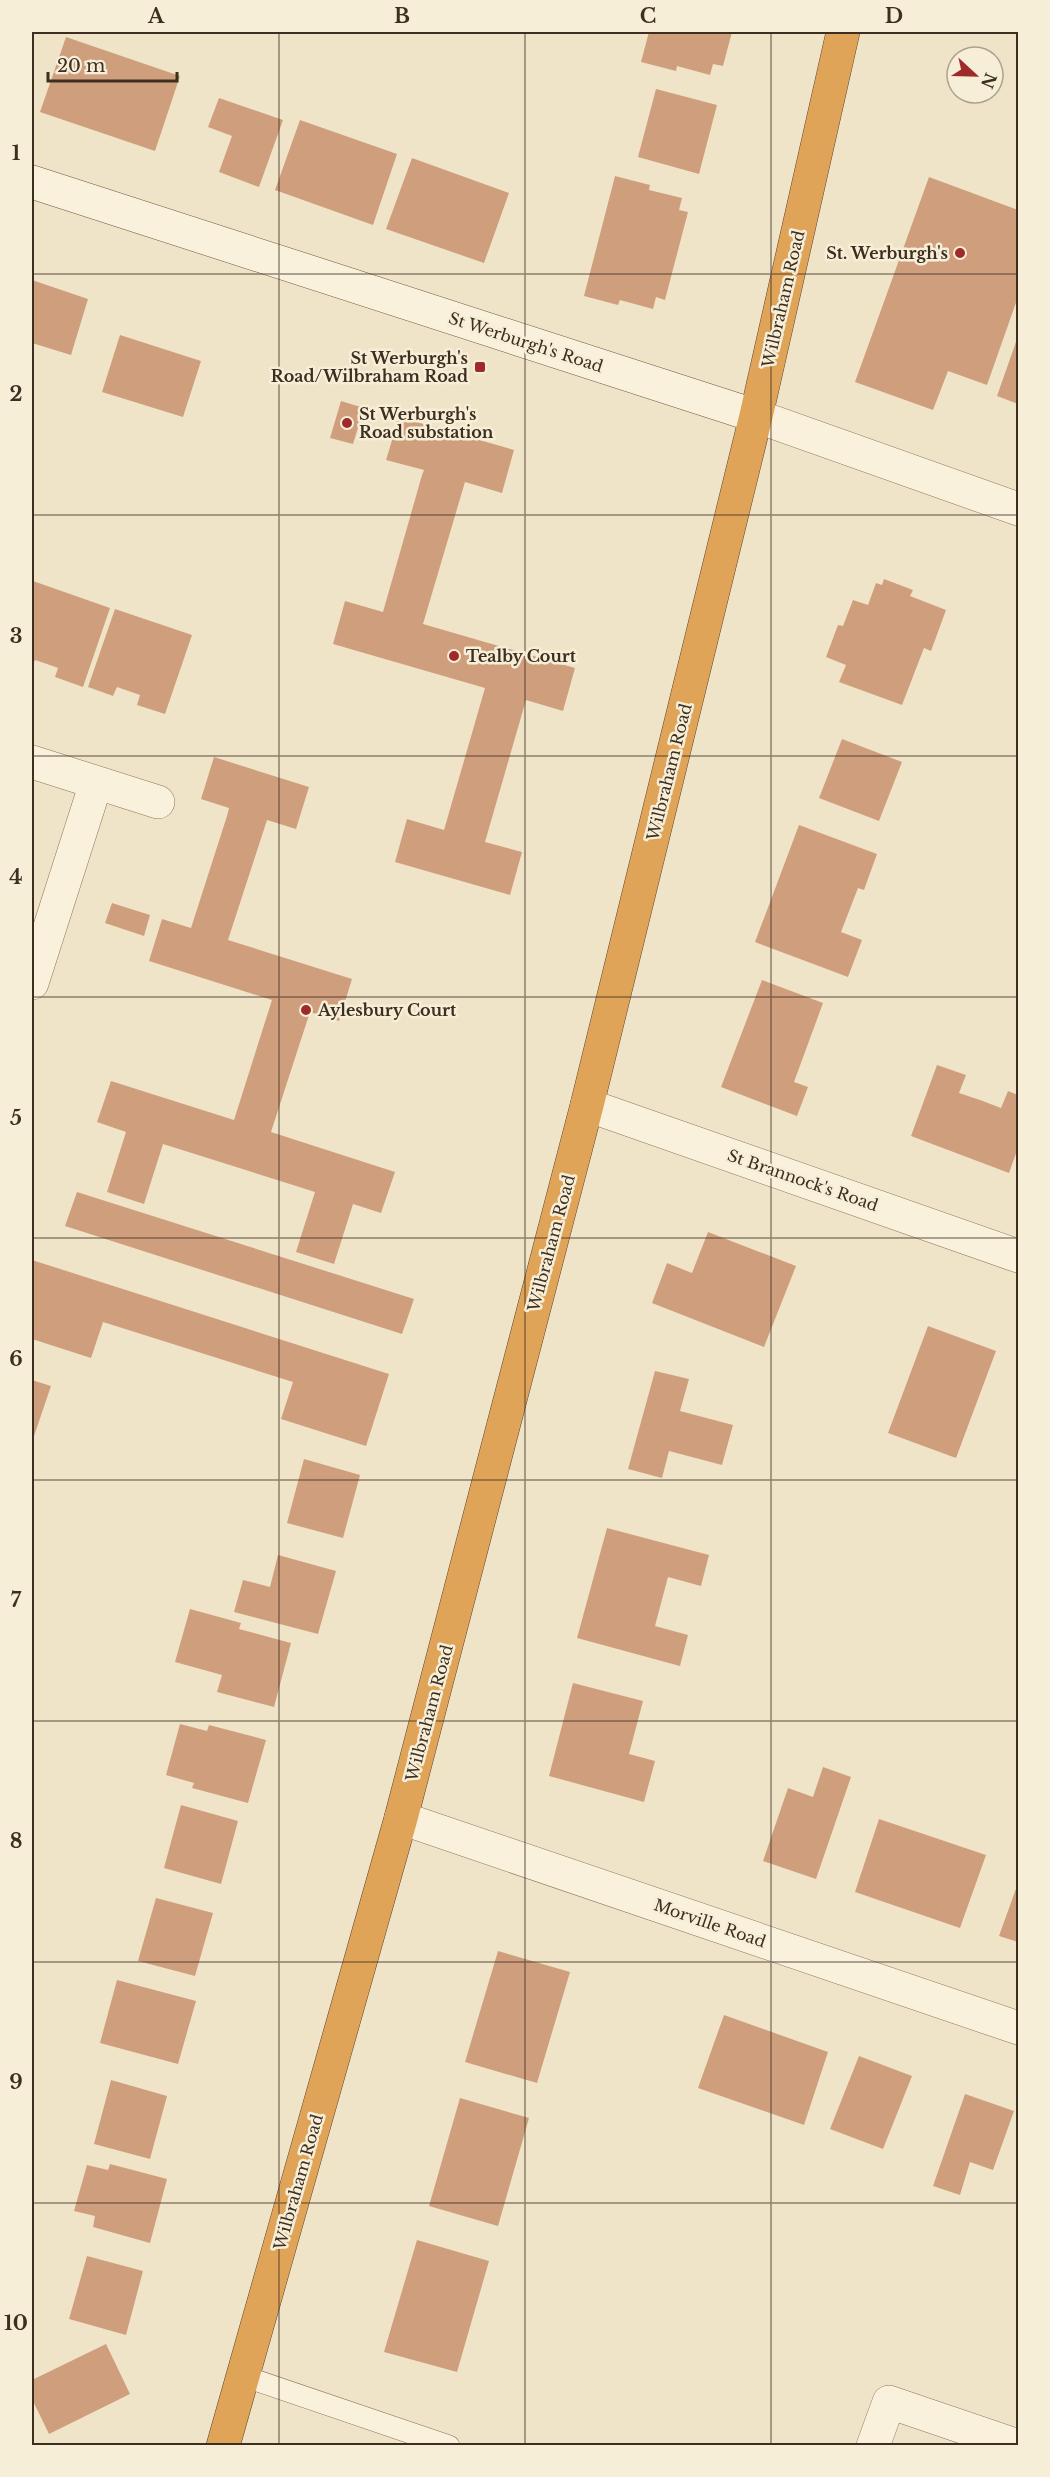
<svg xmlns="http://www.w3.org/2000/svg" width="1050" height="2477" font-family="'Libre Baskerville',serif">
	<rect width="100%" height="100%" fill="#f0e4c8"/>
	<path fill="#cf9f7d" d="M649 32H732L723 66 713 64 710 75 677 66 676 71 641 62Z
		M66 37 180 76 155 151 40 112Z
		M656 89 717 105 699 174 638 157Z
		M219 98 283 120 259 187 219 172 232 136 208 127Z
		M300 120 397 154 373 225 275 190Z
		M412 158 509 193 484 263 386 229Z
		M615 176 650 185 649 190 682 198 679 210 688 212 665 300 656 297 653 309 620 300 618 305 584 296Z
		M929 177 1018 210V297L987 385 948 371 933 410 855 382Z
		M32 280 88 299 71 355 32 343Z
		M120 335 201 361 183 417 102 392Z
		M1018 336V404L997 396Z
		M341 401 364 408 353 444 330 438Z
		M399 417 514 450 502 493 465 482 423 624 575 668 563 711 526 700 485 842 522 852 510 895 395 862 407 819 444 830 485 688 333 644 345 601 383 612 422 475 424 470 386 460Z
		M884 579 913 590 910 596 946 610 931 651 924 648 902 705 839 682 846 665 826 657 838 625 843 626 853 600 868 605 876 583 882 585Z
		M33 581 110 608 83 687 55 677 58 668 47 664 35 660 32 668Z
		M115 609 192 635 165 714 137 705 140 695 117 687 113 696 88 687Z
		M842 739 902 762 879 821 819 798Z
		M214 757 309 787 296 829 267 820 228 940 352 979 339 1021 310 1012 271 1132 395 1172 381 1213 353 1204 334 1264 296 1252 315 1192 163 1144 144 1204 107 1192 126 1132 97 1122 111 1081 234 1120 272 1000 149 961 162 919 191 928 227 816 229 808 201 799Z
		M799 825 877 854 864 890 858 888 841 932 862 940 848 977 755 942Z
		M112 903 150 915 144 936 105 923Z
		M762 980 823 1003 794 1082 808 1087 797 1116 721 1087Z
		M937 1065 966 1075 959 1093 980 1100 1001 1108 1008 1091 1018 1095V1148L1009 1173 911 1136Z
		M77 1192 414 1299 402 1334 65 1226Z
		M708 1232 796 1266 764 1347 652 1303 667 1263 692 1273Z
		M32 1260 389 1374 366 1446 281 1419 293 1382 103 1322 91 1358 32 1339Z
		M928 1326 996 1351 956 1458 888 1433Z
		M655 1371 689 1379 680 1411 733 1425 722 1465 669 1451 662 1478 628 1469Z
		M32 1380 51 1386 32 1442Z
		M304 1459 360 1475 343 1538 287 1523Z
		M607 1528 709 1555 701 1586 668 1577 655 1626 688 1635 680 1666 577 1638Z
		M278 1555 336 1571 318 1634 234 1612 243 1580 270 1587Z
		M190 1609 241 1623 239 1629 291 1643 274 1707 217 1692 222 1675 175 1662Z
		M573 1683 643 1701 629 1754 655 1761 644 1802 549 1776Z
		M180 1724 207 1731 209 1725 266 1740 248 1803 192 1788 194 1783 166 1775Z
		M823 1767 851 1777 816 1879 763 1861 788 1788 813 1797Z
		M181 1805 238 1821 221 1884 164 1868Z
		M879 1819 986 1855 960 1928 855 1892Z
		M1018 1883V1942L999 1936Z
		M156 1898 213 1913 195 1976 138 1961Z
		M498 1951 570 1972 537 2083 465 2062Z
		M117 1980 196 2001 178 2064 100 2043Z
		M724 2015 828 2052 804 2125 698 2088Z
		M859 2056 912 2076 883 2149 830 2129Z
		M111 2080 167 2096 150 2159 94 2144Z
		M965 2094 1014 2111 993 2170 970 2162 960 2195 933 2186Z
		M460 2098 529 2118 498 2226 429 2206Z
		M110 2164 167 2179 150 2243 93 2227 95 2216 74 2211 87 2165 108 2170Z
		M417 2240 489 2261 457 2372 384 2352Z
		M87 2256 143 2271 126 2335 69 2319Z
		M106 2344 130 2394 49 2434 32 2399V2380Z"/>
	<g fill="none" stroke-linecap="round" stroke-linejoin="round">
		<defs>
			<path id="lane" d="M243 2376 449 2446"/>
			<path id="street" d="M756 416 1018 509
				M32 762 158 802
				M32 983 96 783
				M587 1105 1018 1256
				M401 1818 1018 2028
				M873 2446 889 2402 1018 2446"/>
			<path id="secondary" d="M32 182 756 416"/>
			<path id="highway" d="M223 2446 401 1818 587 1105 756 416 843 32"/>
		</defs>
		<use href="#lane" stroke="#8d765c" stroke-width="22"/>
		<use href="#street" stroke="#8d765c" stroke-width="34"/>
		<use href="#secondary" stroke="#6f573f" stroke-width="34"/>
		<use href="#highway" stroke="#5b4430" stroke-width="34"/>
		<use href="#lane" stroke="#faf1dc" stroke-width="21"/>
		<use href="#street" stroke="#faf1dc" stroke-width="33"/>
		<use href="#secondary" stroke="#faf1dc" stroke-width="33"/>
		<use href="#highway" stroke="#e0a458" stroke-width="33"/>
	</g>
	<path fill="none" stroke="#3d2e20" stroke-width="1.5" stroke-opacity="0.55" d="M279 32V2446M525 32V2446M771 32V2446M32 274H1018M32 515H1018M32 756H1018M32 997H1018M32 1238H1018M32 1480H1018M32 1721H1018M32 1962H1018M32 2203H1018"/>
	<g fill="#9e2a2b" stroke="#f7eed8" stroke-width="2">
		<circle cx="960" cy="253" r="6"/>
		<rect x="474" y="361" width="12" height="12" rx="3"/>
		<circle cx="347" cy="423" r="6"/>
		<circle cx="454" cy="656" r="6"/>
		<circle cx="306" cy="1010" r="6"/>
	</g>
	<g text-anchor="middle" stroke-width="5" stroke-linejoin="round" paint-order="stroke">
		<g font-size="16" font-weight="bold" fill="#3d2e20" stroke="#f7eed8" text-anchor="start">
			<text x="948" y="259" text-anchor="end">St. Werburgh's</text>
			<text x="468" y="364" text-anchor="end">St Werburgh's<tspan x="468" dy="18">Road/Wilbraham Road</tspan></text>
			<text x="359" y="420">St Werburgh's<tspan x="359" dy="18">Road substation</tspan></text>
			<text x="466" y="662">Tealby Court</text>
			<text x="318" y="1016">Aylesbury Court</text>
		</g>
		<g font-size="16" fill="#3d2e20" stroke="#f7eed8">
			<text transform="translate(783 299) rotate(-77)" y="6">Wilbraham Road</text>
			<text transform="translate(526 342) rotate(18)" y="6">St Werburgh's Road</text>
			<text transform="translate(669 772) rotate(-76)" y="6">Wilbraham Road</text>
			<text transform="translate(803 1180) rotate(19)" y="6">St Brannock's Road</text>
			<text transform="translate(551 1243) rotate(-75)" y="6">Wilbraham Road</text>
			<text transform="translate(429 1713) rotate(-75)" y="6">Wilbraham Road</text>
			<text transform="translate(710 1923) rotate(19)" y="6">Morville Road</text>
			<text transform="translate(298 2182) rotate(-74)" y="6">Wilbraham Road</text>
		</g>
	</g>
	<rect width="1050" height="2477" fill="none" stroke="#f7eed8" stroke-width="66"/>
	<g transform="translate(975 75) rotate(112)"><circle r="28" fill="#f7eed8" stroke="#ada18e" stroke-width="1.5"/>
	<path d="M0-4.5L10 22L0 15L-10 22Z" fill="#9e2a2b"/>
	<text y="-9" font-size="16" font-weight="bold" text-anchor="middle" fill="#3d2e20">N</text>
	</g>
	<path d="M48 72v9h129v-9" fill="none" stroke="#3d2e20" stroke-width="3"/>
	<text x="57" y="72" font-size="18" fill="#3d2e20" stroke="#f7eed8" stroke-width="4.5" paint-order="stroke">20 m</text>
	<rect x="33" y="33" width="984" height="2411" fill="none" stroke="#3d2e20" stroke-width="2"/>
	<g font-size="20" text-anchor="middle" font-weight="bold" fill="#3d2e20">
		<text x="156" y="23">A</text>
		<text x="402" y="23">B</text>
		<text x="648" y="23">C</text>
		<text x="894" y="23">D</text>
		<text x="16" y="160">1</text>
		<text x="16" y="401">2</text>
		<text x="16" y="643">3</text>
		<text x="16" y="884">4</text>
		<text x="16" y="1125">5</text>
		<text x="16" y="1366">6</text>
		<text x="16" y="1607">7</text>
		<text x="16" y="1848">8</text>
		<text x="16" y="2089">9</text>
		<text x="16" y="2330">10</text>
	</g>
</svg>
